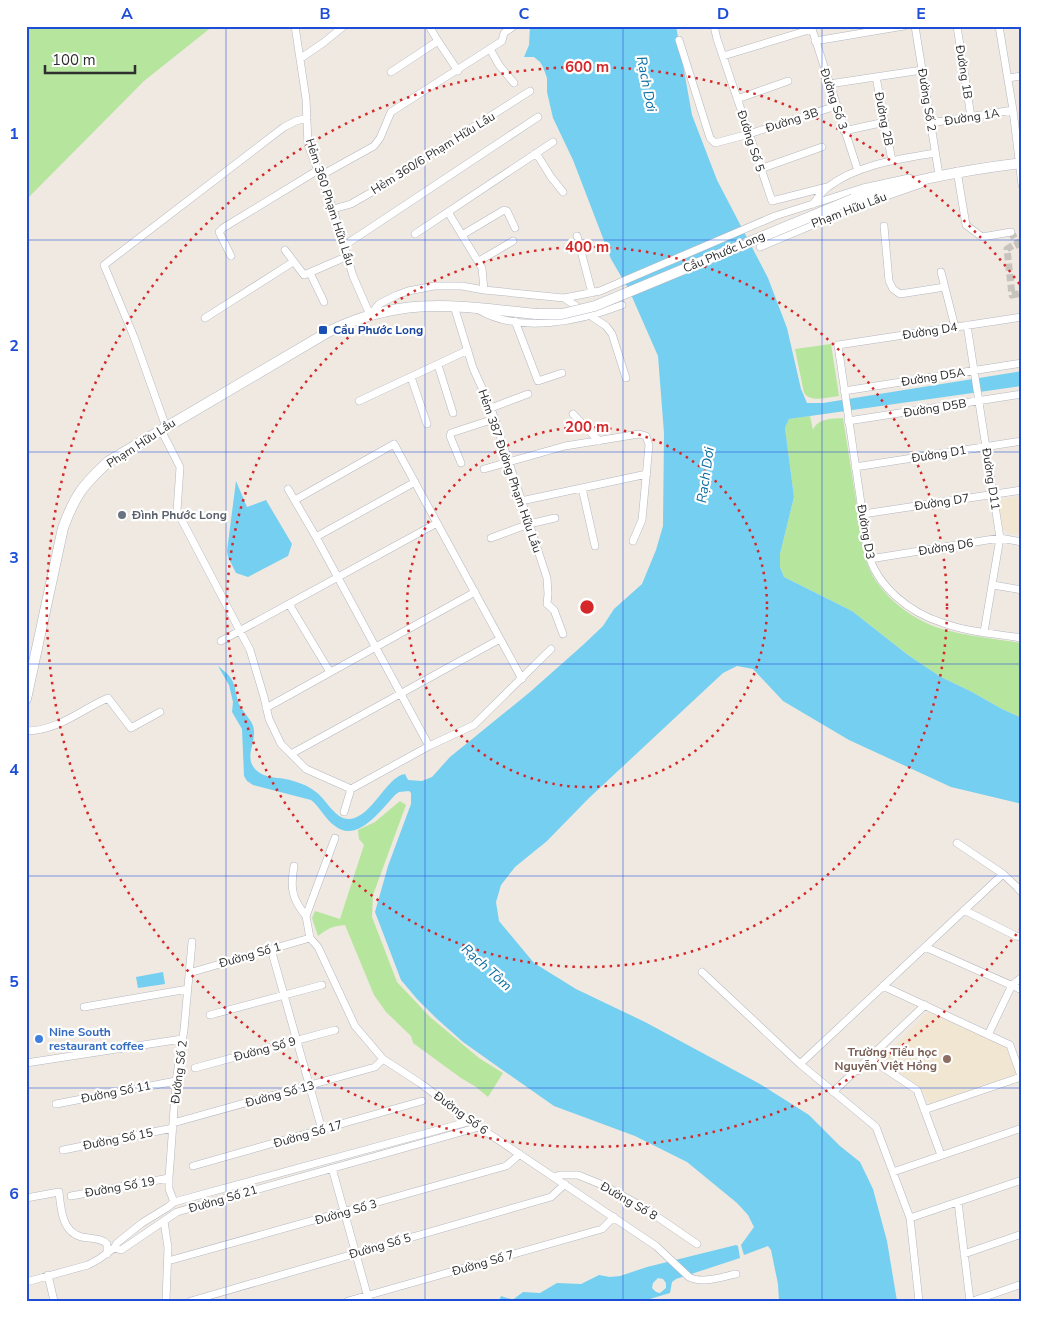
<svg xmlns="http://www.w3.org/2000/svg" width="1048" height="1327" font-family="'Nunito Sans',sans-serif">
	<rect width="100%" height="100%" fill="#efe9e1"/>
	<path fill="#f0e6d1" d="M1022 496V535L1008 533 1003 529 999 504 1003 499Z
		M928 1012 1000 1043 1007 1049 1012 1058 1017 1074 930 1104 921 1088 882 1059Z"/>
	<path fill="#b6e59e" d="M26 26H213L144 81 26 200Z
		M831 344 839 396C829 397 811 403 804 393L795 349Z
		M810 416 813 430C818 418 831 419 843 418L865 557C874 591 909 619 942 629 967 636 995 639 1022 643V718L1002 709 972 692 941 677 908 655 852 611 784 577 780 567V554L794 497 785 428 789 419Z
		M400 801 406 805 373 895 372 917 397 982 430 1017 479 1058 503 1073 488 1097 476 1087 461 1078 413 1043 411 1036 386 1012 374 995 345 925C332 926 327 929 318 936L312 918 315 911 340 919 364 845 359 839 358 830 375 822Z"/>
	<path fill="#75cff0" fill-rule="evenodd" d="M530 26H676L692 115 717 180 768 278 787 328 801 389 807 403H823L1022 371V386L789 419 785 428 794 497 780 554V567L784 577 852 611 908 655 941 677 972 692 1002 709 1022 718V804L951 787 849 740 783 701 753 669 737 666 723 673 589 798 547 841 515 867 501 885 496 902 499 921 534 963 576 989 645 1022 760 1084 809 1115 840 1146 860 1162 873 1189 887 1241 897 1301H779L778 1284 771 1250 768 1246 744 1255 741 1245 754 1227 748 1215 737 1203 687 1162 635 1136 554 1106 494 1064 463 1042 436 1018 417 999 401 980 375 912 388 866 411 804V793L409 791 399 792 395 795C382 809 357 844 335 826 325 819 320 807 311 800L253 785 247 781 244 776 242 729 232 712 233 702 229 685 218 666C224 671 230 675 233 682 236 689 236 697 239 704 243 713 254 721 254 731 255 745 244 758 256 770 264 778 275 777 285 779 296 781 307 785 316 792 327 800 335 820 350 819 372 817 387 776 405 774L408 780 422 781 432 777 450 757 530 692 583 645 603 626 614 609 642 584 656 550 663 526 664 433 658 356 629 290 611 259 573 160 553 118 547 92V78L543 67 540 62 534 57H524L529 45Z
		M236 481 247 507 266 500 292 544 288 556 248 577 236 573 228 557 227 551Z
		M163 972 165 984 138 988 136 977Z
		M736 1245 738 1246 740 1258 676 1279 672 1282 670 1293 643 1301H499L501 1296C516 1301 512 1300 523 1292L540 1293 557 1283 581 1284 599 1275 610 1277 620 1276 647 1267ZM658 1278 663 1279 666 1283V1288L660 1293 656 1292 652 1288 653 1283Z"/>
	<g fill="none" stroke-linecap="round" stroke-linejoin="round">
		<path stroke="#c8c4bd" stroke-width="7" stroke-dasharray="7 3.5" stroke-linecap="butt" d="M1011 232 1022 251
			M1022 242 1017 243 1007 249 1012 295 1022 293"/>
		<defs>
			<path id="minor" d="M295 26 306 99 308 145 333 209 353 276 370 315
				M429 26 438 41
				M714 26 717 39 772 201 827 187
				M811 26 858 171
				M915 26 939 175
				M957 26 971 117
				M999 26 1013 110 1022 185
				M679 40 710 138 715 143 749 134 836 106
				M815 41 904 26
				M490 49 499 65 514 83
				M723 56 812 29
				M301 58 323 43 344 26
				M391 72 438 41 458 71
				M876 77 892 161
				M1008 78 1022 76
				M829 84 922 70
				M737 99 788 81
				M930 123 1013 110
				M844 131 885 122
				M536 153 551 177 563 192
				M760 169 822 147
				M957 171 966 225 982 237 1011 232
				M320 176 374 146 380 138 391 112 502 41 504 33 514 26
				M813 204C817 199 822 191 828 187 858 164 900 159 935 153
				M333 209 351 204 370 193 530 91
				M448 212 482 268 484 290
				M884 226 889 281 893 289 900 294 945 287
				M415 234 553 142
				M462 235 504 210 507 211 515 228
				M577 236 592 293
				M345 245 538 117
				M760 247 855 207 921 184
				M285 250 304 275 348 256
				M231 256 219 232 223 228 318 170
				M479 261 513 241
				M941 272 955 327
				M310 273 324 302
				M564 298 606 326 612 334 626 378
				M454 306 473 368 491 408 547 578 548 594 547 604 554 610 563 634
				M479 310C520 334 580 321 622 305
				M370 315 379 304 397 295 408 291 434 286H462L484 290 564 298 600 291 775 216 863 188 909 178
				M1022 317 838 345 868 552C876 586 910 613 943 623 968 632 996 634 1022 638
				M205 318 293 262
				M515 321 538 381 562 373
				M967 325 1000 538 984 632
				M438 365 453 413
				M411 377 427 424
				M844 391 1022 363
				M359 401 468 350
				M491 408 528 394
				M573 414 599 441
				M848 421 1022 394
				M166 427 134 337 104 265 284 127 296 121 307 118
				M161 430 180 467 177 511 250 650 264 697 269 719 281 744 306 769 351 789
				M461 463 450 436 451 433 494 419
				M855 467 1022 441
				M484 469 565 446 639 434 646 436 649 445 642 520 633 541
				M582 488 595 546
				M288 489 316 537 429 746
				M295 500 394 444 522 679
				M521 501 647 474
				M863 514 1022 490
				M316 537 415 482
				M491 538 529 524 555 518
				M870 559 1000 538 1022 542
				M993 585 1022 590
				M289 604 330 672
				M221 641 437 523
				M266 708 475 592
				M26 731C58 731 80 710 108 698L131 728 160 712
				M291 754 500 639
				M344 812 351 789 429 746 474 725 551 649
				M294 866C290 888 292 899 306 916
				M1003 874 1017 887 1022 893
				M964 910 1016 936 1022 937
				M310 938 318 947 355 1026 383 1059 420 1083 479 1127 656 1246 689 1277C702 1284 721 1277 736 1274
				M310 938 306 916 335 838
				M925 947 1022 990
				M271 949 322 1130
				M702 972 800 1064 876 1127 910 1218 919 1301
				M189 973 310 938
				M883 986 1010 1045 1022 1079
				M84 1007 188 989
				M210 1015 322 985
				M988 1035 1012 985 1022 977
				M869 1058 917 1090 941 1155
				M26 1063 182 1039
				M800 1064 1003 874 957 843
				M195 1068 335 1030
				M833 1092 925 1005
				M56 1104 176 1081
				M924 1110 1021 1077
				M173 1123 375 1067 383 1059
				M63 1150 173 1128
				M193 1166 422 1101
				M332 1168 369 1301
				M893 1172 1022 1128
				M555 1177 560 1175H578L605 1186 643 1207 697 1244
				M71 1196 169 1178
				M26 1198 59 1192C61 1213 63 1237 89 1238 96 1239 102 1239 107 1244V1254
				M174 1202 169 1189V1178L176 1081 184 1030 192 942
				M958 1202 970 1301
				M910 1218 1022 1180
				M164 1221 168 1248 166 1301
				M114 1248 121 1250 127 1246 177 1212 479 1127
				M964 1254 1022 1234
				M168 1261 506 1166 520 1154
				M48 1275 54 1301
				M26 1282 88 1265 99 1259 114 1248 117 1243 142 1223 168 1207 174 1202 471 1121
				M191 1301 551 1197 565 1184
				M348 1301 602 1229 614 1217
				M973 1301 1022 1284"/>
			<path id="secondary" d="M853 199C908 180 964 170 1022 163
				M26 699 63 528C75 495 83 485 109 461L328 332C403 295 457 306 536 314"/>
		</defs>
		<use href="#minor" stroke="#b4b7c1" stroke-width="8"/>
		<use href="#secondary" stroke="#b4b7c1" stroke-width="11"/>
		<use href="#minor" stroke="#fff" stroke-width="7"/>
		<use href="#secondary" stroke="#fff" stroke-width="10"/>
		<defs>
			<path id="secondary-bridge" d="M536 314H562L595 306 853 199"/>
		</defs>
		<use href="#secondary-bridge" stroke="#b4b7c1" stroke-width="11" stroke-linecap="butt"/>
		<use href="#secondary-bridge" stroke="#fff" stroke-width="10"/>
	</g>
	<path fill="none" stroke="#1d4ed8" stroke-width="1" stroke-opacity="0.55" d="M226 26V1301M425 26V1301M623 26V1301M822 26V1301M26 240H1022M26 452H1022M26 664H1022M26 876H1022M26 1088H1022"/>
	<g fill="none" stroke="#d62828" stroke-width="2.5" stroke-dasharray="2.5 5">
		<circle cx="587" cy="607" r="180"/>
		<circle cx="587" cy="607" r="360"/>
		<path d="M1021 928A540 540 0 1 1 1021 286"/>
	</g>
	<rect fill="#1a4fb4" stroke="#fff" stroke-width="2" x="318" y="325" width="10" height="10" rx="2.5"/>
	<circle fill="#6b7280" stroke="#fff" stroke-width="2" cx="122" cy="515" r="5"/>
	<circle fill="#3f7fe0" stroke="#fff" stroke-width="2" cx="39" cy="1039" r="5"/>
	<circle fill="#8d6e63" stroke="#fff" stroke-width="2" cx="947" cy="1059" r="5"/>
	<g text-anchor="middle" stroke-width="4.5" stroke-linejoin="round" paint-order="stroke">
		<g font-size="12" fill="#2e2e2e" stroke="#fff">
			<text transform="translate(964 72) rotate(81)" y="4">Đường 1B</text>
			<text transform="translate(834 99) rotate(72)" y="4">Đường Số 3</text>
			<text transform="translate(927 100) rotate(81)" y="4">Đường Số 2</text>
			<text transform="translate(972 117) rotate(-9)" y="4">Đường 1A</text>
			<text transform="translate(884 119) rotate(79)" y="4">Đường 2B</text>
			<text transform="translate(792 120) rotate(-18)" y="4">Đường 3B</text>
			<text transform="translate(751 141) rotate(72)" y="4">Đường Số 5</text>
			<text transform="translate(433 153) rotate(-32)" y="4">Hẻm 360/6 Phạm Hữu Lầu</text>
			<text transform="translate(330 202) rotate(72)" y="4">Hẻm 360 Phạm Hữu Lầu</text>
			<text transform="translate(849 210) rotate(-21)" y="4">Phạm Hữu Lầu</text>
			<text transform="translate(724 252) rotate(-23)" y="4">Cầu Phước Long</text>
			<text transform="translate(930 331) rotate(-9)" y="4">Đường D4</text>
			<text transform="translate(933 377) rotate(-9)" y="4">Đường D5A</text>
			<text transform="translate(935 408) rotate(-9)" y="4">Đường D5B</text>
			<text transform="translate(141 443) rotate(-33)" y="4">Phạm Hữu Lầu</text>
			<text transform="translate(939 454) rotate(-9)" y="4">Đường D1</text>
			<text transform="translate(510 471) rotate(71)" y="4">Hẻm 387 Đường Phạm Hữu Lầu</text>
			<text transform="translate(991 479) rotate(81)" y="4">Đường D11</text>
			<text transform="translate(942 502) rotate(-9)" y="4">Đường D7</text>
			<text transform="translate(866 532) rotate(80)" y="4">Đường D3</text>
			<text transform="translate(946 547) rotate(-9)" y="4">Đường D6</text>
			<text transform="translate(250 955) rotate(-16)" y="4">Đường Số 1</text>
			<text transform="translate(265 1049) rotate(-15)" y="4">Đường Số 9</text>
			<text transform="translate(179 1072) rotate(-83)" y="4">Đường Số 2</text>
			<text transform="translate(116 1092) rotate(-11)" y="4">Đường Số 11</text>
			<text transform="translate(280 1094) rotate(-15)" y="4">Đường Số 13</text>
			<text transform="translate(461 1113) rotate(36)" y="4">Đường Số 6</text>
			<text transform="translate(308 1134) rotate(-16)" y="4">Đường Số 17</text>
			<text transform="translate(118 1139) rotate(-11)" y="4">Đường Số 15</text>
			<text transform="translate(120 1187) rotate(-10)" y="4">Đường Số 19</text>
			<text transform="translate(223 1199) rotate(-16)" y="4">Đường Số 21</text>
			<text transform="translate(629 1201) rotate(30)" y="4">Đường Số 8</text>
			<text transform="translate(346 1212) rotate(-16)" y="4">Đường Số 3</text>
			<text transform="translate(380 1246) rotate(-16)" y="4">Đường Số 5</text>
			<text transform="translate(483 1263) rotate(-16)" y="4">Đường Số 7</text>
		</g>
		<g font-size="12" font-weight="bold" fill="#164399" stroke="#fff" text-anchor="start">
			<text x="333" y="334">Cầu Phước Long</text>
		</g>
		<g font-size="12" font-weight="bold" fill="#5b616d" stroke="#fff" text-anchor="start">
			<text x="132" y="519">Đình Phước Long</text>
		</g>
		<g font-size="12" font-weight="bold" fill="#366cbe" stroke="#fff" text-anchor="start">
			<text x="49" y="1036">Nine South<tspan x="49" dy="14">restaurant coffee</tspan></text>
		</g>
		<g font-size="12" font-weight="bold" fill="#785e54" stroke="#fff" text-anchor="end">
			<text x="937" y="1056">Trường Tiểu học<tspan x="937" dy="14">Nguyễn Việt Hồng</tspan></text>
		</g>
		<g font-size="14" font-style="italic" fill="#0d6fa3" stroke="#fff">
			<text transform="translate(647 84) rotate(79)" y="5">Rạch Dơi</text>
			<text transform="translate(705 475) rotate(-82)" y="5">Rạch Dơi</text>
			<text transform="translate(487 967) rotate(42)" y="5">Rạch Tôm</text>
		</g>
	</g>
	<circle cx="587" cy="607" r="8" fill="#d62828" stroke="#fff" stroke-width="2.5"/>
	<g font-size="15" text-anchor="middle" font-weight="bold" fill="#d62828" stroke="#fff" stroke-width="4.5" stroke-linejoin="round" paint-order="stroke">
		<text x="587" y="72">600 m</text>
		<text x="587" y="252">400 m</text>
		<text x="587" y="432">200 m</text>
	</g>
	<rect width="1048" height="1327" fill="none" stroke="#ffffff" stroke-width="55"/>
	<path d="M45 65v8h90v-8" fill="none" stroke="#2e2e2e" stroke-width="2.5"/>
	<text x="52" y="65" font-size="15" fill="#2e2e2e" stroke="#ffffff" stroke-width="4" paint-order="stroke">100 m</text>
	<rect x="28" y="28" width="992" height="1272" fill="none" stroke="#1d4ed8" stroke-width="2"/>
	<g font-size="16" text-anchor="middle" font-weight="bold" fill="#1d4ed8">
		<text x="127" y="19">A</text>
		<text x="325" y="19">B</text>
		<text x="524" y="19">C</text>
		<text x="723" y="19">D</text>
		<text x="921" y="19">E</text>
		<text x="14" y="139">1</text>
		<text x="14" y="351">2</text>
		<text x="14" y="563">3</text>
		<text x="14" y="775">4</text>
		<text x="14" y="987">5</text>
		<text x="14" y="1199">6</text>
	</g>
</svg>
